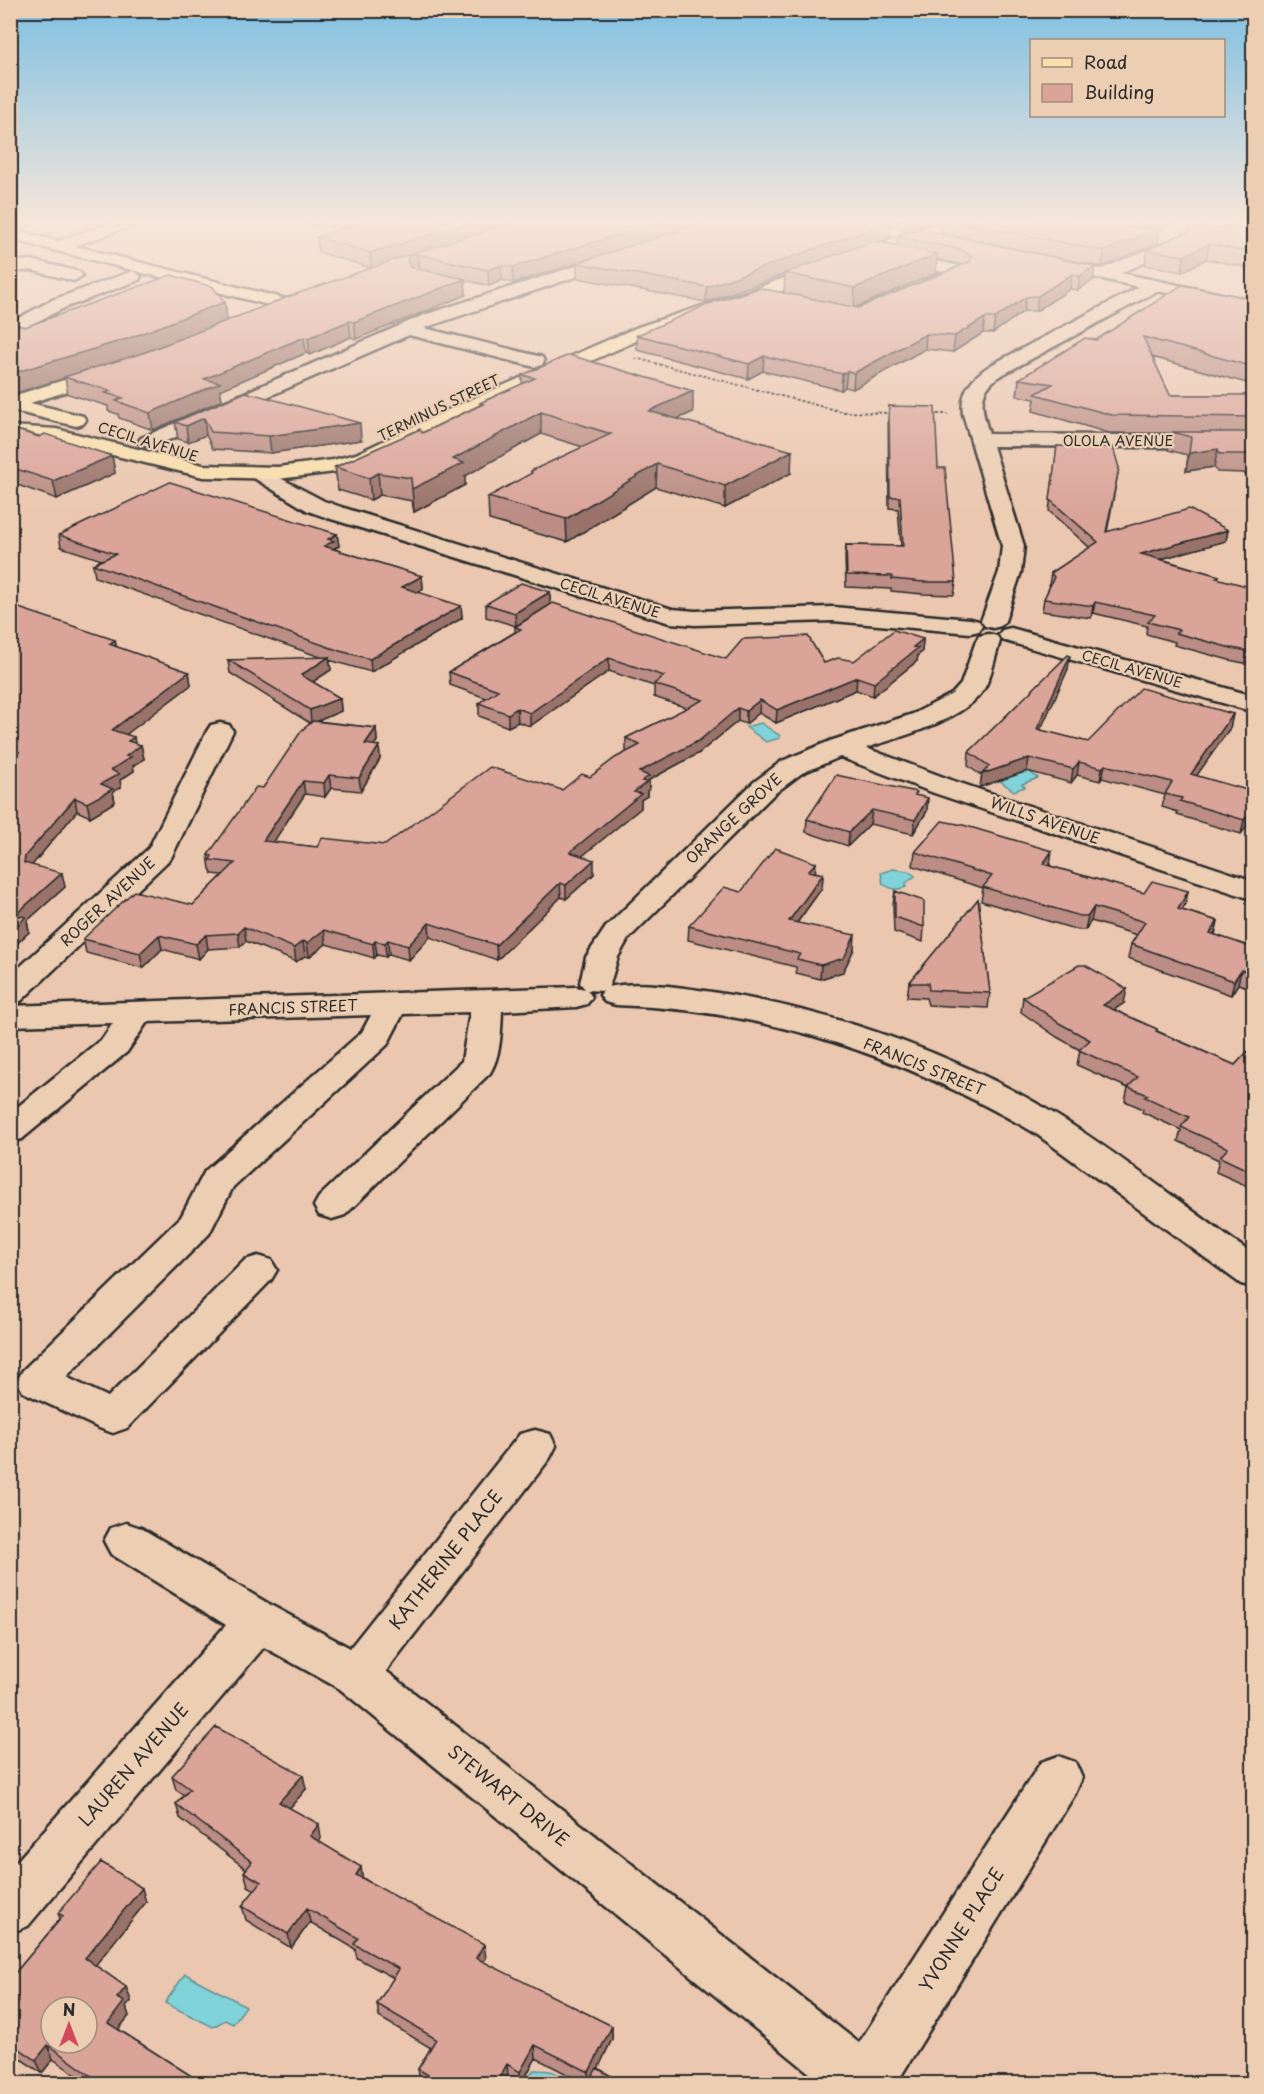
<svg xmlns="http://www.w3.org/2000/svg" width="1264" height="2094" font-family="'Playpen Sans',sans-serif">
	<rect width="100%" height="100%" fill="#ebc7af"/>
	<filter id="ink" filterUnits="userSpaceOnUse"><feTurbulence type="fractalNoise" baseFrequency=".0167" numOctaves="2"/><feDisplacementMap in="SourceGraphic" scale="12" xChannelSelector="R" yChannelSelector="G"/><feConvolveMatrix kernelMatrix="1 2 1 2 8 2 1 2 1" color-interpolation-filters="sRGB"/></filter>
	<g filter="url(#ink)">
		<path fill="#81d3da" stroke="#5f9094" stroke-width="1.5" d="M761 723 780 736V738L766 742 746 727Z
			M1028 771 1038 778 1022 784 1025 787 1014 791 1000 781Z
			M893 869 908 871 915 876 906 883V887C897 890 892 890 883 884L881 873Z
			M185 1974 246 2006 233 2024 225 2020 213 2027 165 2003Z
			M534 2070C549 2070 558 2070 566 2083H526L527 2077Z"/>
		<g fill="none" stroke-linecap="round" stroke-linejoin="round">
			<defs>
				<path id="minor" d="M306 220H325L318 224H308Z
					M833 220H863L901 228 903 231 895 236 836 223Z
					M1219 220H1240L1121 273 1254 301V311L1157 291 998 377C976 393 982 411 989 434L1254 436V448L993 446 1024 546 1021 572 1005 621 1001 626 993 628 985 626 981 621 999 572 1002 546 963 414C960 391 972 377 991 365L1139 287 1044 266 1042 263 1044 260 1050 258 1102 269Z
					M620 252 628 257 626 260 424 328 542 357 544 361 542 365 535 367 409 335 155 446H141L138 442 141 438 424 315Z
					M892 252 960 266 968 271 966 275 925 291 917 286 943 272 886 260 884 257 886 254Z
					M31 260 80 272 82 276 74 281 31 270 10 272V262Z
					M133 271 141 276 139 280 64 308 10 335V323L52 300Z
					M261 468 324 501 344 508 672 609 695 611 833 607 970 619 979 621 982 626 979 631 970 633 833 621 695 625 670 623 328 518 308 511 254 478 251 474 254 470Z
					M1011 628 1254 696V712L1002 640 999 635 1002 630Z
					M988 634 997 636 1000 641C995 657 992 675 984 689 965 720 900 737 866 748L954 781 1254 881V900L934 793 840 757 802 773 774 794 628 939 618 957 609 987C639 979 699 990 731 995 845 1015 963 1057 1061 1118 1128 1160 1189 1210 1254 1255V1287L1241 1284 1035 1133C903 1056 769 1010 616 1005L605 1002 600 995 603 991 587 990 592 997 587 1004 576 1007 502 1011C501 1031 501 1055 490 1073L345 1215 332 1219 319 1215 314 1206 319 1197 462 1061 470 1012 403 1014 387 1045 233 1187 209 1234 66 1377 108 1397 245 1260 258 1256 271 1260 277 1270 271 1280 127 1428 113 1433 99 1428 23 1392 17 1381 23 1370 181 1217 205 1171 362 1032 371 1015 147 1022 127 1052 22 1139 10 1142V1113L103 1038 113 1023 10 1026V1006L576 987 585 989 580 983 586 957 606 927 754 782 782 761 830 741 913 714 952 694 961 684 976 641 979 636Z
					M220 723 229 725 233 731 171 858 21 1001 10 1004V976L149 848 207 731 211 725Z
					M535 1430 550 1434 556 1446 550 1458 386 1671 859 2043 1041 1762 1058 1756 1075 1762 1082 1778 1075 1794 896 2084H823L340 1689 264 1647 28 1926 10 1933V1869L226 1625 111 1554 104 1541 111 1528 126 1523 141 1528 274 1607 350 1648 520 1434Z"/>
				<path id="major" d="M120 220H143L140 223 75 246 294 301 297 305 288 310 10 239V229L57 241Z
					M944 220H966L963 223 758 300 650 335 468 415 370 462 335 472 278 479 203 477 55 441 10 438V426L56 429 203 465 278 467 333 460 356 454 454 407 638 327 746 292Z
					M109 366 118 372 116 376 30 403 83 416 86 420 83 424 76 426 10 410V397Z"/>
			</defs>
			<use href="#minor" stroke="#2b2b2b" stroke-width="5"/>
			<use href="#major" stroke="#2b2b2b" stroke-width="5"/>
			<path stroke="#2b2b2b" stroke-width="2" stroke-dasharray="3 2" stroke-linecap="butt" d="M635 358 843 412 891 413
				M932 414H948"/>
			<use href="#minor" fill="#ecceb3" fill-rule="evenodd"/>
			<use href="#major" fill="#f8deab" fill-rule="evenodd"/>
		</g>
		<path fill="#bb8d84" stroke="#2b2b2b" stroke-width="1.5" fill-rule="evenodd" d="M322 220H938L905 232 901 226 891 224 890 237 878 241 897 245 898 237 919 229 1093 280 1078 290 1070 289 1036 311H1024L993 333H983L953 352 925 349 853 389 845 387 841 390 763 371 748 379 637 350V335L784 292 785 274 706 302 577 278V263L513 283 502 280 489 286 465 280 466 295 356 339 351 337 310 355 306 353 220 390 222 400 153 430 119 418 118 414 108 411V406L68 394 65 378 15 393 10 392V323L25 327 225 302 227 321 371 268 318 252 317 237 342 229 322 224ZM937 259 962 265 858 308H854L936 273Z
			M944 220H1185L1160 229 1158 243 1102 267 942 233Z
			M1254 228V269L1206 259 1182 272 1145 265 1147 250Z
			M1254 299V385L1152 357 1170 395H1254V476H1246L1244 473 1217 472 1214 467 1186 471 1188 455 1168 450 1171 433H1109L1033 411 1035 399 1017 396 1019 379 1096 340Z
			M522 375 693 412 677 419 791 473 725 508 656 487 567 542 489 520 488 497 531 474V471L583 447 541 434 465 476V485L414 512 412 501 380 495 371 500 338 490 335 467 422 433 480 405V403L522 384Z
			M246 392 361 440 271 453 213 449 206 435 188 442 178 439 175 422Z
			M889 406 938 468 956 582 954 595 923 594 891 591V589L846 587 845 557 846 545 901 546 898 509 889 508 888 417Z
			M10 428 112 456 115 473 57 499 15 484 10 485Z
			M1057 446 1119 468 1107 532 1228 530 1226 541 1161 559 1219 576 1218 579 1254 588V665L1229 660 1174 645 1175 642 1146 634 1147 626 1093 613 1091 618 1042 611 1044 599 1050 586 1049 585 1051 573 1090 548 1049 511Z
			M337 534 339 546 334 549 422 576 423 589 417 592 461 606 462 618 371 672 329 660 331 670 313 682 340 698 341 711 318 721 376 728 377 741 374 745 379 746 380 759 361 791 331 788 325 797 305 794 273 842 317 847 385 845 562 790 590 777 627 752 626 751V738L687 708 654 697V686L609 671 530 726 518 722 508 727 479 716V703L486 698 450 685 449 672 515 632V627L726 659 824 663 854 661 923 639 922 652 918 655 917 661 873 696 856 690 776 723 759 713 746 724 738 721 699 753 649 780V789L647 791V796L641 800V808L582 856 594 874 566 899 561 897 497 960 430 937 409 960 389 954 386 957 377 955 374 958 326 944 309 957 305 956 296 962 246 941 240 947 208 949 199 959 162 949 143 968 86 953 83 939 193 905 223 875 212 874 211 870 210 869 208 855 263 788 310 723 230 673 228 660 323 658 95 577 93 564 102 560 61 547 59 535Z
			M550 592V605L516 626 486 617V604Z
			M10 605 116 647 189 672 191 685 126 734 135 744 141 745 144 759 133 766 134 771 120 780 121 787 113 792 115 802 90 817 77 811 32 865 65 887 27 921 29 932 10 950Z
			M1068 669 1040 730 1088 742 1233 714 1230 728 1196 776 1254 792V816L1241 834 1177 815 1178 812 1162 807 1165 795 1102 778 1100 781 1077 775 1071 783 1027 771 980 787 982 776 968 766 969 752Z
			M916 795 927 811 913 834 870 824 848 846 806 832 807 819Z
			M915 852 1050 866 1144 893 1188 891 1185 905 1182 910 1218 921 1215 935 1254 948V989L1238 984 1231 995 1128 958 1131 944 1137 935 1091 921 1085 930H1078L981 901 983 888 913 866Z
			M815 872 823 874 822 888 797 923 854 949 843 972 820 979 796 973V967L688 940 689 926 741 892Z
			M895 891 924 927 923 942 894 932 893 905Z
			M978 899 990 993 988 1008 928 1005 926 998 907 997 909 983Z
			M1023 997 1124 1003 1114 1010 1157 1029V1031L1235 1065 1254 1045V1189L1216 1172 1219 1160 1178 1141 1181 1130 1142 1112 1143 1109 1125 1101 1128 1088 1077 1065 1080 1050 1057 1037 1021 1012Z
			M172 1776 306 1789 289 1808 321 1838 319 1842 363 1878 486 1958 483 1962 612 2026V2039L598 2068 624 2084H586L536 2058 521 2084H519L508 2077 505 2084H423L420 2082 418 2069 431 2048 379 2017 377 2004 394 1978 357 1958 355 1949 310 1922 291 1948 246 1920 242 1906 255 1890 248 1886 244 1872 246 1869 180 1818 176 1804 184 1795 176 1790Z
			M146 1902 95 1965 126 1987 131 2001 126 2007 129 2016 118 2029 204 2084H89L53 2059 42 2073 10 2052V1979L60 1919 58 1913Z"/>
		<path fill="#99736b" stroke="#2b2b2b" stroke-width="1.5" d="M478 220H526L417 254 419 269 371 268 370 253Z
			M666 220H713L513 283V267Z
			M906 220H938L905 232Z
			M1148 220H1185L1160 229 1158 243 1102 267 1104 251 1125 228Z
			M891 222 890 237 787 274 785 273V274L706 302 707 287Z
			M1209 244 1206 259 1182 272 1184 256Z
			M937 254 936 273 854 308 855 288Z
			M501 265 502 280 489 286 488 270Z
			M1095 266 1093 280 1078 290 1080 276Z
			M1072 274 1070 289 1036 311 1038 296Z
			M465 279 466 295 356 339 354 322Z
			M1026 297 1024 311 993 333 995 318Z
			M225 302 227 321 130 358 64 377 65 378 15 393 11 374Z
			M985 318 983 333 953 352 955 336Z
			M349 321 351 337 310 355 308 338Z
			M926 334 925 349 853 389 854 373Z
			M304 337 306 353 220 390 222 400 153 430 150 413 204 379Z
			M764 356 763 371 748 379 749 364Z
			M847 371 845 387 841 390 842 374Z
			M693 391V412L648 432 649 411Z
			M541 412V434L465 476V485L414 512 412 489 453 459Z
			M204 418 206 435 188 442 186 426Z
			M360 423 361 440 271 453 269 436Z
			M1218 449 1214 467 1186 471 1189 453Z
			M792 451 791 473 725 508V486Z
			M112 456 115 473 57 499 53 481Z
			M657 464 656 487 567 542 566 519Z
			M11 466 15 484 10 485V467Z
			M378 473 380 495 371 500 369 478Z
			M1228 530 1226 541 1139 565 1141 554Z
			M337 534 339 546 334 548 335 553 324 546 328 539Z
			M422 576 423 589 403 600 402 587Z
			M550 592V605L516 626 515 613Z
			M1095 602 1093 613 1091 618 1093 606Z
			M461 606 462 618 371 672 370 659Z
			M923 639 922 652 918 655 917 661 873 696 874 683 913 647Z
			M115 640 118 653 109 644Z
			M1070 656 1068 669 1035 742 1037 729Z
			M329 657 331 670 303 688 301 675Z
			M609 658V671L530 726V713Z
			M189 672 191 685 115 743 112 730Z
			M857 677 856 690 776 723 777 710Z
			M340 698 341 711 311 724 310 710Z
			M760 700 759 713 746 724V711Z
			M517 708 518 722 508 727V714Z
			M738 708V721L699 753 649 780V789L647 791V796L641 800V808L570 866V852L634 792 639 772Z
			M1233 714 1230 728 1188 788 1191 774Z
			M376 728 377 741 366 758 365 744Z
			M134 737 136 749 141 745 144 759 133 766 134 771 120 780 121 787 113 792 115 802 90 817 87 803 111 770 126 756 128 741Z
			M379 746 380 759 361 791 359 778Z
			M1029 758 1027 771 980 787 982 774Z
			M1079 762 1077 775 1071 783 1073 769Z
			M1105 765 1102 778 1100 781 1102 768Z
			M329 775 331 788 325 797 324 783Z
			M303 781 305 794 265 855 263 841Z
			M75 798 77 811 28 870 24 863 25 856Z
			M928 798 927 811 913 834 915 820Z
			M1254 807V816L1241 834 1244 820Z
			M872 810 870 824 848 846 849 832Z
			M1052 851 1050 865 1041 878 1043 864Z
			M594 860V874L566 899V885Z
			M816 863 815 877 808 871Z
			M62 873 65 887 27 921 29 932 10 950V932L15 915Z
			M823 874 822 888 788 935 789 921Z
			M560 883 561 897 497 960 496 945Z
			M1188 891 1185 905 1175 923 1178 909Z
			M1094 907 1091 921 1085 930 1088 916Z
			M1218 921 1214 935 1210 933Z
			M429 923 430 937 409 960 408 946Z
			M244 927 246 941 240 947 238 933Z
			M324 930 326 944 309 957 307 943Z
			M159 935 162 949 143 968 140 953Z
			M206 935 208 949 199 959 196 944Z
			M855 935 854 949 843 972 820 979 821 965Z
			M388 940 389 954 386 957 385 943Z
			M303 941 305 956 296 962 294 948Z
			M375 941 377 955 374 958 373 944Z
			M1241 970 1238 984 1231 995 1234 981Z
			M1127 989 1124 1003 1100 1019 1103 1005Z
			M303 1775 306 1789 282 1817 279 1802Z
			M319 1824 321 1838 313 1850 310 1836Z
			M361 1867 363 1881 356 1875Z
			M142 1888 146 1902 90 1972 85 1958Z
			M307 1908 310 1922 291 1948 288 1934Z
			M484 1944 486 1958 477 1972 476 1958Z
			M126 1987 131 2001 126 2007 129 2016 113 2036 108 2023 117 1998Z
			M612 2026V2039L591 2084H590L589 2072Z
			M48 2045 53 2059 42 2073 36 2060Z
			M535 2045 536 2058 521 2084 520 2072Z
			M507 2064 508 2077 505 2084H496Z"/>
		<path fill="#daa499" stroke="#2b2b2b" stroke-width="1.5" fill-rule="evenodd" d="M368 220H478L370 253 317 237 369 220Z
			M523 220H666L513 267 501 265 488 270 417 254H411L407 260 410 267 465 279 354 322 349 321 308 338 304 337 204 379 220 383 150 413 116 401 123 398 105 393 111 391 64 377 143 353 293 295 417 252Z
			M712 220H880L891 222 707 287 577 263Z
			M951 220H1148L1125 228H1160L1104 251Z
			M1196 228H1254V253L1209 244 1184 256 1147 250Z
			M919 229 1095 266 1080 276 1072 274 1038 296 1026 297 995 318H985L955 336 926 334 854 373 847 371 842 374 764 356 749 364 637 335 714 302 760 288 858 308 970 262 972 256 962 250 898 237Z
			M874 241 937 254 855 288 785 273Z
			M171 275 213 287 225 302 127 339 10 374V323L25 327Z
			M1182 285 1254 299V367L1143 337 1170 395H1254V417L1112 415 1035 394 1053 384 1019 379 1085 338 1096 340Z
			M569 355 693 391 649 411 792 451 725 486 657 464 566 519 488 497 532 473 531 471 611 434 541 412 453 459 464 463 412 489 411 478 378 473 369 478 335 467 420 429 422 433 483 404 480 403 535 378 522 375Z
			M246 392 360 423 269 436 211 432 204 418 186 426 175 422Z
			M889 406 935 407 938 468H945L956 582H924L892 579V576L847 575 846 545 903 546 900 497H890Z
			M10 428 39 437 45 434 112 456 53 481 10 467Z
			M1172 432H1254V458H1250L1248 454H1220L1218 449 1189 453 1191 437Z
			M1057 446 1113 447 1119 468 1106 532 1189 509 1228 530 1141 554 1219 576 1216 578 1254 588V652L1231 648 1176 633 1179 630 1148 622 1155 615 1095 602 1093 606 1044 599 1054 577 1051 573 1098 542 1050 500Z
			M170 482 337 534 328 539 334 541 324 546 422 576 402 587 461 606 370 659 340 651 93 564 116 554 59 535Z
			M521 583 550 592 515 613 486 604Z
			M553 603 726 659 743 639 808 636 824 663 838 658 854 661 894 630 923 639 913 647 918 648 874 683 857 677 777 710 760 700 746 711 738 708 700 740 639 772 649 776 642 781 647 782 634 792 641 794 570 852 594 860 566 885 560 883 496 945 429 923 408 946 388 940 385 943 375 941 373 944 324 930 307 943 303 941 294 948 244 927 238 933 206 935 196 944 159 935 140 953 83 939 134 891 193 905 235 863 210 860 212 856 208 855 256 787 263 788 302 730 313 721 376 728 365 744 379 746 359 778 329 775 324 783 303 781 263 841 317 847 322 838 385 845 490 767 562 790 582 774 590 777 615 758 640 745 626 738 703 700 654 684 664 676 609 658 530 713 517 708 508 714 479 703 498 690 449 672 521 629 515 627Z
			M10 605 115 640 109 644 189 672 112 730 134 737 128 741 141 745 126 756 131 757 111 770 119 774 101 784 113 789 87 803 75 798 25 856 24 863 62 873 15 915 26 917 10 932V840L15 836H10V761L19 752H10Z
			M1068 655 1070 656 1037 729 1088 742 1141 688 1233 714 1191 774 1254 792V807L1244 820 1180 801 1182 798 1165 794 1172 782 1105 765 1102 768 1079 762 1073 769 1029 758 982 774 989 766 969 752Z
			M329 657 301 675 340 698 310 710 228 660Z
			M836 775 917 792 915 795 928 798 915 820 872 810 849 832 807 819Z
			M942 821 963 825 1052 851 1043 864 1144 893 1152 881 1188 891 1178 909 1218 921 1210 933 1254 948V974L1241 970 1234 981 1131 944 1145 922 1094 907 1088 916H1080L983 887 992 876 915 852Z
			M775 848 816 863 808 871 823 874 789 921 855 935 844 958 821 965 797 959 800 954 689 926 724 887 741 892Z
			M895 891 924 901V927L895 917Z
			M978 899 990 993 929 990 928 983H909Z
			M1079 965H1085L1127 989 1103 1005 1157 1029 1156 1031 1235 1065 1254 1045V1173L1220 1157 1228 1148 1181 1127 1189 1117 1145 1097 1148 1095 1128 1087 1138 1077 1079 1050 1090 1040 1059 1023 1023 997Z
			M216 1727 303 1775 279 1802 319 1824 310 1836 361 1867 356 1875 484 1944 476 1958 612 2026 589 2072 535 2045 520 2072 507 2064 496 2084H443L418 2069 436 2039 377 2004 399 1969 354 1944 358 1938 307 1908 288 1934 242 1906 261 1882 244 1872 252 1862 176 1804 190 1789 172 1776Z
			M101 1862 142 1888 85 1958 126 1987 117 1998 124 2002 108 2023 204 2084H98L100 2082 48 2045 36 2060 10 2042V1979L63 1916 58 1913ZM51 2007H87V2043H51Z
			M597 2068 624 2084H588Z"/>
	</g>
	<linearGradient id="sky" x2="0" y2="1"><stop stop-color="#7fc0e2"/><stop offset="0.43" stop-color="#f6e6db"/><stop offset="1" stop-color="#f6e6db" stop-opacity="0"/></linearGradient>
	<rect width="1264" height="513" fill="url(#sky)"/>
	<g text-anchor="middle" stroke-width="4.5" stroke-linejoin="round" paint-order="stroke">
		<g font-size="14" fill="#2b2b2b" stroke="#ecceb3">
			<text transform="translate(439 408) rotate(-26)" y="5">TERMINUS STREET</text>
			<text x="1118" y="446">OLOLA AVENUE</text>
			<text transform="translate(148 442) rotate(17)" y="5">CECIL AVENUE</text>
			<text transform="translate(610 598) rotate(17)" y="5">CECIL AVENUE</text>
			<text transform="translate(1132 669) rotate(16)" y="5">CECIL AVENUE</text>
		</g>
		<g font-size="15" fill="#2b2b2b" stroke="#ecceb3">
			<text transform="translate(734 819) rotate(-43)" y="5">ORANGE GROVE</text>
			<text transform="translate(1045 821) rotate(19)" y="5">WILLS AVENUE</text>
			<text transform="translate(108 902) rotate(-43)" y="5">ROGER AVENUE</text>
			<text transform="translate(293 1008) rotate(-2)" y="5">FRANCIS STREET</text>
			<text transform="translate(924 1067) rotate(22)" y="5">FRANCIS STREET</text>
		</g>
		<g font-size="18" fill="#2b2b2b" stroke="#ecceb3">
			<text transform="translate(446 1560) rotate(-52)" y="6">KATHERINE PLACE</text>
			<text transform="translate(134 1765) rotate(-49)" y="6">LAUREN AVENUE</text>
			<text transform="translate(508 1796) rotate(39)" y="6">STEWART DRIVE</text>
			<text transform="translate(962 1930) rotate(-58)" y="6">YVONNE PLACE</text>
		</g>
	</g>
	<rect width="1264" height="2094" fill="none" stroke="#ecceb3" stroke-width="36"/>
	<rect x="18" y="18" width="1228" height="2058" fill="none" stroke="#2b2b2b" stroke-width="2" filter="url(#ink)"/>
	<rect x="1030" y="39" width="195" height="78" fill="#ecceb3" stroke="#9f8d7d" stroke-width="1.5"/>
	<rect x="1042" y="58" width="30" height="9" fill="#f8deab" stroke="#9f8d7d" stroke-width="1.5"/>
	<text x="1084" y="69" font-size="18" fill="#2b2b2b">Road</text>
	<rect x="1042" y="84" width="30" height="18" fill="#daa499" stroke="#9f8d7d" stroke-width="1.5"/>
	<text x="1084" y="99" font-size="18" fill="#2b2b2b">Building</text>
	<g transform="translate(69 2025)"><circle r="28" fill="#ecceb3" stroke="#9f8d7d" stroke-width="1.5"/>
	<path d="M0-4.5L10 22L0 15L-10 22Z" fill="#d1495b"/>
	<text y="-9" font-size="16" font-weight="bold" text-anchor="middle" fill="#2b2b2b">N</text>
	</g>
</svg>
